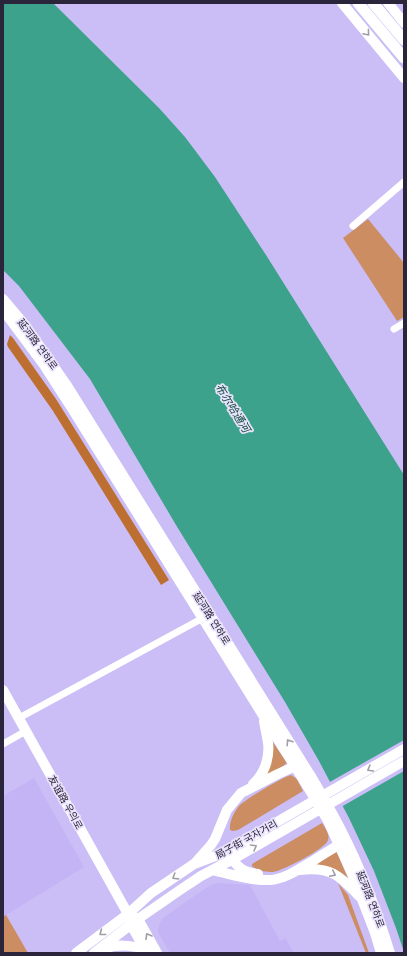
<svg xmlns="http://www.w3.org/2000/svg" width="407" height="956" font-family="'Playfair Display','Noto Sans SC','Noto Sans KR',serif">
	<rect width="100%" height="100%" fill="#cbbdf6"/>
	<path fill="#c4b4f5" d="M34 778 84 867 3 917V796Z
		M217 883 250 885 280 941 285 938 294 953H170L158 932 159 926 162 919 167 915 209 886Z"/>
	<path fill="#cb8d61" d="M368 219 404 263V317L397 321 343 238Z
		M270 738 287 763 279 769 261 779Z
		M291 775 297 779 303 791 238 830 233 831 230 830C229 822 234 812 239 806 246 799 281 778 291 775Z
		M322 823C325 828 330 834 328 840 327 848 282 871 273 872 266 872 258 871 252 866V864Z
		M336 850 349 881 311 866Z
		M338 883 348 895 369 953H366Z
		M6 915 28 953H3V917Z"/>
	<path fill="#bd6f32" d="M10 335 13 338 56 399 169 580 161 585 53 411 8 347 7 344Z"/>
	<path fill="#3da28b" d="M3 3H53L159 108 185 137 215 177 266 255 404 475V952L396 928 374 871 349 818 319 761 285 702 176 525 90 379 19 286 3 270Z"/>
	<path fill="#cbbdf6" d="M404 740V771L341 807 328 783Z"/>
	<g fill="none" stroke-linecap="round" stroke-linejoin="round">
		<path stroke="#fff" stroke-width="7" d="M353 226 404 182
			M394 329 404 323
			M19 718 203 618
			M3 744 26 731"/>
		<path stroke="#fff" stroke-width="10" d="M342 3 404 78
			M388 3 404 23
			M3 299 25 325 66 384 312 778C322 795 332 812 341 830 361 869 377 911 390 953
			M3 310 44 365 73 410 269 725 309 789 328 821 353 876 375 933 381 953
			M3 690 128 914 131 925 147 953
			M253 784C264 775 270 758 268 743 267 736 265 728 264 721
			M232 859C240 870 245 872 258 874
			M195 863 211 845 215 839 227 810 241 793 278 774 300 764
			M212 870C231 874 251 881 270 880 286 879 300 868 313 861 323 854 334 848 345 841
			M300 870C330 866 339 875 359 896
			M133 917 138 919 157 953
			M103 949C118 944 129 945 145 949
			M76 953 128 914 151 893 194 864 226 852 282 819 404 749
			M94 953 138 919 180 890 201 876 237 857 404 761"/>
		<path stroke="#fff" stroke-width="11" d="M358 3 404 58
			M373 3 404 40"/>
	</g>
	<defs><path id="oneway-chevron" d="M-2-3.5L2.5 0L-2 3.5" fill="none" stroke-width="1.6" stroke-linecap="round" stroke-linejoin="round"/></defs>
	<g stroke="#a09da7">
		<use href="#oneway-chevron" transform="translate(367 33) rotate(50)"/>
		<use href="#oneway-chevron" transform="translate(289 742) rotate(-123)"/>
		<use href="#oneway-chevron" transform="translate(370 769) rotate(150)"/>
		<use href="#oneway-chevron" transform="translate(254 847) rotate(-30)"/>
		<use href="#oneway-chevron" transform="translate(333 874) rotate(26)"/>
		<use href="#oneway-chevron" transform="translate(175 877) rotate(148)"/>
		<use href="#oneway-chevron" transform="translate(102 933) rotate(142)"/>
		<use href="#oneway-chevron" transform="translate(148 936) rotate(-120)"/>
	</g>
	<g text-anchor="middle" stroke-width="3.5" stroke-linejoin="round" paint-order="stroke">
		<g font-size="10" fill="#2b253b" stroke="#e9e3fb">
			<text transform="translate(38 344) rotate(54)" y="4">延河路 연하로</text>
			<text transform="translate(212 618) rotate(58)" y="4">延河路 연하로</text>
			<text transform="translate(66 802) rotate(61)" y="4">友谊路 우의로</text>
			<text transform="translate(246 839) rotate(-29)" y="4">局子街 국자거리</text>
			<text transform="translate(371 899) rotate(69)" y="4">延河路 연하로</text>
		</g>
		<g font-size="11" font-style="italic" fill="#0b473b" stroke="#e9e3fb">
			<text transform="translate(233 408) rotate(58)" y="4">布尔哈通河</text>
		</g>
	</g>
	<rect width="407" height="956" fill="none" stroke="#2b253b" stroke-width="8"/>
</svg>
